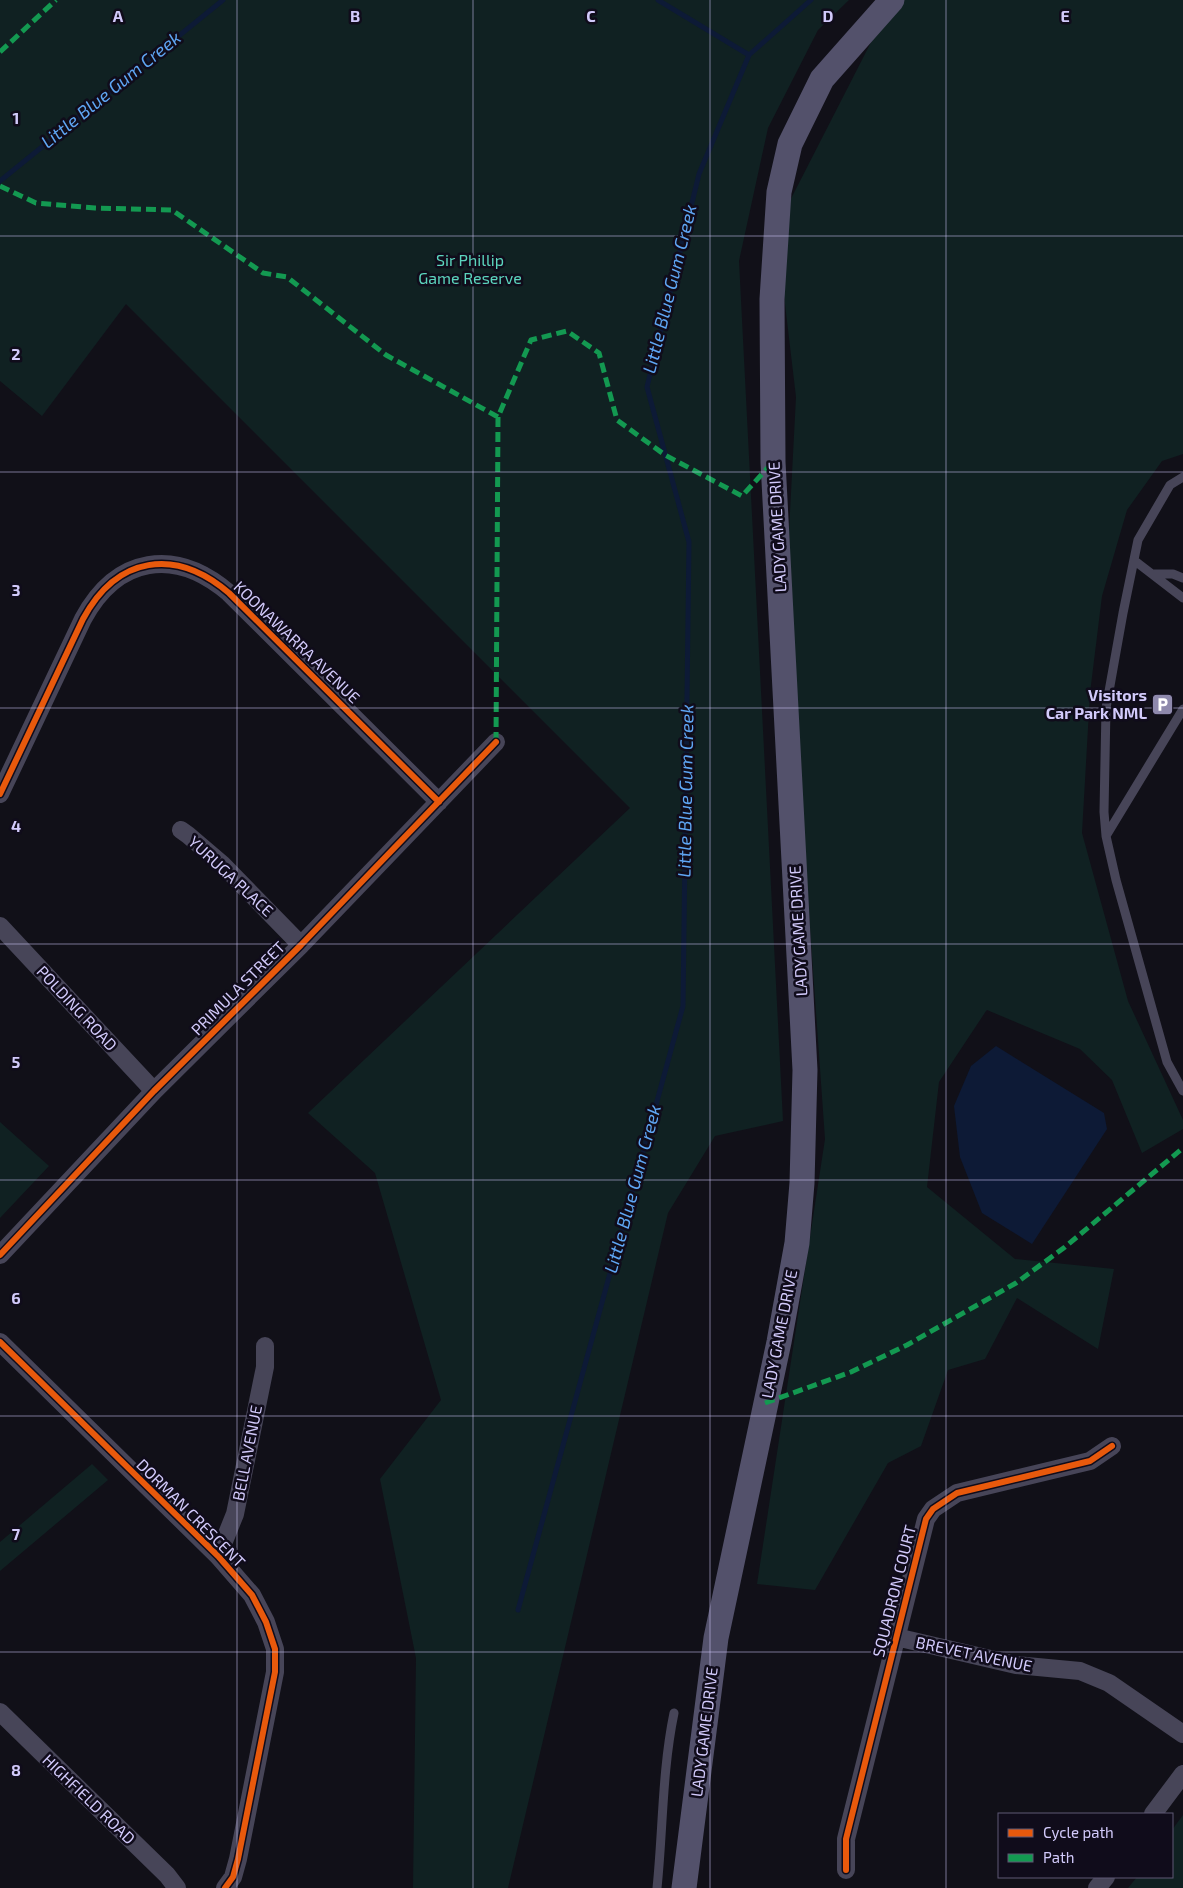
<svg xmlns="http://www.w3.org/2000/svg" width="1183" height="1888" font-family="'Exo 2',sans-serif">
	<rect width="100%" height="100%" fill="#111018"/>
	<path fill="#102122" d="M0 0H849L818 30 768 128 739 261 783 1121 715 1136 668 1213 508 1888H413L416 1658 380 1479 441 1400 375 1173 308 1113 630 808 126 304 42 416 0 381Z
		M898 0H1183V454L1162 461 1127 510 1102 596 1090 693 1082 833 1128 1001 1183 1120V1129L1142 1153 1112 1080 1080 1049 987 1010 986 1011 939 1082 927 1187 1015 1259 1114 1269 1098 1349 1017 1298 985 1359 948 1370 921 1446 888 1463 815 1590 757 1584 825 1139 786 589 796 397 776 228 888 9Z
		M0 1122 49 1166 0 1218Z
		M92 1464 108 1480 0 1571V1542Z
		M1183 1815V1888H1128L1137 1877H1172V1830Z"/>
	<path fill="#0d1a36" d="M996 1046 1104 1113 1107 1129 1032 1244 982 1213 960 1157 954 1106 971 1066Z"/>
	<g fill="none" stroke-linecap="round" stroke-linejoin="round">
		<path stroke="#0d1a36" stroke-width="5" d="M658 0 749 55
			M0 181 223 0
			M518 1610 683 1006 689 542 647 387 699 174 749 55 811 0"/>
		<path stroke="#474558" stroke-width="9" d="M1183 477 1170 485 1138 540 1123 613 1106 708 1104 812 1106 836 1116 880 1167 1062 1183 1091
			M1135 561 1183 598
			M1153 574H1173L1183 578
			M1106 836 1183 709
			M657 1888C663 1830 662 1771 674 1713"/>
		<path stroke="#474558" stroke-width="18" d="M0 794 83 619C117 556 175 547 229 593L439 802
			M181 830 188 835 222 864 301 945
			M0 926 154 1091
			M0 1255 154 1091 301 945 496 742
			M0 1342 218 1556 252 1595 266 1622 275 1649V1672L238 1859 233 1877 225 1888
			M218 1556 235 1514 265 1367V1346
			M896 1637 1016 1665 1080 1671 1109 1683 1183 1734
			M0 1712 167 1875 177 1888
			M1153 1814 1183 1774
			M846 1870V1839L926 1519 933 1509 957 1493 1090 1461 1112 1446
			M1097 1888 1106 1877"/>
		<path stroke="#53516b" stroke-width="25" d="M684 1888 716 1638 779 1342 797 1243 802 1183 805 1070 773 462 772 299 779 192 790 144 822 79 892 0"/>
		<path stroke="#139951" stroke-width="5" stroke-dasharray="10 5" stroke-linecap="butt" d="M0 52 56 0
			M0 186 36 203 95 208 172 210 263 273 287 277 386 355 498 417 531 340 567 331 599 353 617 420 665 455 742 496 773 462
			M496 742 498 417
			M765 1403 851 1372 907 1345 1016 1283 1065 1247 1183 1148"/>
		<defs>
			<path id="cycleway" d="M0 794 83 619C117 556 175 547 229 593L439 802
				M0 1255 154 1091 301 945 496 742
				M0 1342 218 1556 252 1595 266 1622 275 1649V1672L238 1859 233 1877 225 1888
				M846 1870V1839L926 1519 933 1509 957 1493 1090 1461 1112 1446"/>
		</defs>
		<use href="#cycleway" stroke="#100c1b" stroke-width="9"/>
		<use href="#cycleway" stroke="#e8590c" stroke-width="6"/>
	</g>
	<path fill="none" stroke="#d2cafb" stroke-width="1" stroke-opacity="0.55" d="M237 0V1888M473 0V1888M710 0V1888M946 0V1888M0 236H1183M0 472H1183M0 708H1183M0 944H1183M0 1180H1183M0 1416H1183M0 1652H1183"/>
	<defs>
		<symbol id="parking-square" viewBox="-11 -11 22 22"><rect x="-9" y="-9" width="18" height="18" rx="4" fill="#8e89ac" stroke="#100c1b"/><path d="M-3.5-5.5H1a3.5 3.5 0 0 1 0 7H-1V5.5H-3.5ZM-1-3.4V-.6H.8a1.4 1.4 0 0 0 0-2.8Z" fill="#fff"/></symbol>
	</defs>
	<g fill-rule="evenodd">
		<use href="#parking-square" x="1150" y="692" width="25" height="25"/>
	</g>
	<g text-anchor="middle" stroke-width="5" stroke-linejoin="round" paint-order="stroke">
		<g font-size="16" fill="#5cd5be" stroke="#100c1b">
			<text x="470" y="266">Sir Phillip<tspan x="470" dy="18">Game Reserve</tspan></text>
		</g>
		<g font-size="16" fill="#d2cafb" stroke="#100c1b">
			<text transform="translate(777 527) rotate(-93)" y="6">LADY GAME DRIVE</text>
			<text transform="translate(297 642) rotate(44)" y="6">KOONAWARRA AVENUE</text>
			<text transform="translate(231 876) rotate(43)" y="6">YURUGA PLACE</text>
			<text transform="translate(798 931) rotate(-93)" y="6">LADY GAME DRIVE</text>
			<text transform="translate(238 988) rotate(-45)" y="6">PRIMULA STREET</text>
			<text transform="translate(77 1008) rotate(47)" y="6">POLDING ROAD</text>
			<text transform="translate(779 1334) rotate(-79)" y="6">LADY GAME DRIVE</text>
			<text transform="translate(247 1453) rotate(-79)" y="6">BELL AVENUE</text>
			<text transform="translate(191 1513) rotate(45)" y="6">DORMAN CRESCENT</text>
			<text transform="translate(894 1591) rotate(-76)" y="6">SQUADRON COURT</text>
			<text transform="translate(974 1654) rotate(12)" y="6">BREVET AVENUE</text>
			<text transform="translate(704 1732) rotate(-83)" y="6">LADY GAME DRIVE</text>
			<text transform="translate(89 1799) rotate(44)" y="6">HIGHFIELD ROAD</text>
		</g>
		<g font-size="16" font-weight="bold" fill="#d2cafb" stroke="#100c1b" text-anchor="end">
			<text x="1147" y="701">Visitors<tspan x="1147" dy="18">Car Park NML</tspan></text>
		</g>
		<g font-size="18" font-style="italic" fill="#5fa6f4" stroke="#100c1b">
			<text transform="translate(111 90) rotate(-39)" y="6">Little Blue Gum Creek</text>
			<text transform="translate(670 289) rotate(-76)" y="6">Little Blue Gum Creek</text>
			<text transform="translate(686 791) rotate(-89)" y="6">Little Blue Gum Creek</text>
			<text transform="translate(633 1189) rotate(-75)" y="6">Little Blue Gum Creek</text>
		</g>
	</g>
	<g font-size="16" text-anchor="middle" font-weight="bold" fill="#d2cafb" stroke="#100c1b" stroke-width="5" stroke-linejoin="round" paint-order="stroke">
		<text x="118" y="22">A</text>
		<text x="355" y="22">B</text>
		<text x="591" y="22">C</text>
		<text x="828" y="22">D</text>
		<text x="1065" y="22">E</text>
		<text x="16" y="124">1</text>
		<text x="16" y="360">2</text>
		<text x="16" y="596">3</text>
		<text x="16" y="832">4</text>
		<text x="16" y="1068">5</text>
		<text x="16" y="1304">6</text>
		<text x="16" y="1540">7</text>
		<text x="16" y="1776">8</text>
	</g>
	<rect x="998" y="1813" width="175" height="65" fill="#100c1b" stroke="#5e5875"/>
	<rect x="1008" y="1829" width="25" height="8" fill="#e8590c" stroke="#5e5875"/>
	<text x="1043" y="1838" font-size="15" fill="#d2cafb">Cycle path</text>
	<rect x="1008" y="1854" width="25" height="8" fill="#139951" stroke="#5e5875"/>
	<text x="1043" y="1863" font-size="15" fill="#d2cafb">Path</text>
</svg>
